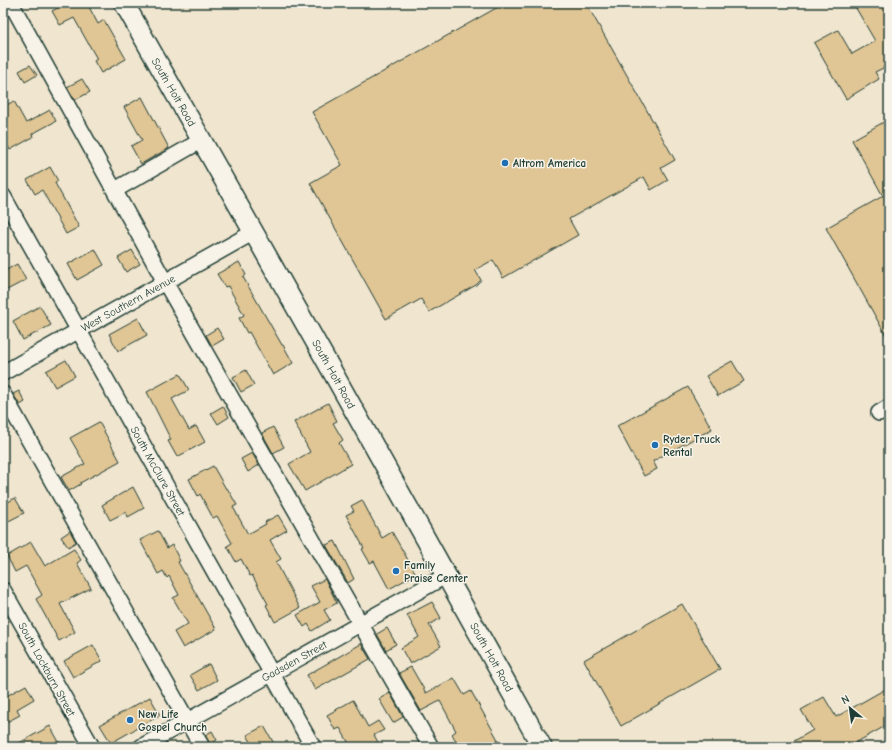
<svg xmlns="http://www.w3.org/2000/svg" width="892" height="750" font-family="'Comic Neue',sans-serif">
	<rect width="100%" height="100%" fill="#f0e5cf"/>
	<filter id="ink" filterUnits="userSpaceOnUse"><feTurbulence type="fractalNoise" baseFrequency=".025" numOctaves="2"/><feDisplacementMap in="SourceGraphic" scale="8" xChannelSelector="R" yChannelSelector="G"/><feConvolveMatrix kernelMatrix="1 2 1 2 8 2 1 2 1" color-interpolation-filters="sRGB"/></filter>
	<g filter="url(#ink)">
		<path fill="#e0c595" stroke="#1f3d34" d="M67 3H87L98 24 104 20 126 59 101 73 94 61 97 59 74 18 60 25 52 11Z
			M505 3H586L675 160 661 168 668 180 651 190 644 177 569 219 578 235 503 278 493 260 475 270 481 280 476 285 429 312 421 299 386 319 310 183 342 165 312 112Z
			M853 3H889V65L875 72 879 79 846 99 814 43 838 30 852 54 875 41Z
			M30 65 37 75 25 82 19 71Z
			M82 79 90 92 75 100 67 87Z
			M142 97 169 148 141 164 131 146 142 140 124 107Z
			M14 101 26 123 50 110 56 121 32 134 33 137 10 150 3 138V107Z
			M889 119V341L826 228 883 196 852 140Z
			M50 167 58 181 55 183 79 227 66 234 42 190 35 194 27 180Z
			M95 249 104 265 77 280 68 264Z
			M132 250 140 264 126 272 118 258Z
			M239 262 246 275 243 277 282 345H283L293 363 273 375 249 332 247 333 239 318 244 315 228 286 225 287 217 274Z
			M17 264 26 280 3 292V272Z
			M40 306 51 325 23 340 13 321Z
			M138 318 147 335 118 351 109 334Z
			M217 328 224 339 212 346 206 335Z
			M66 360 75 376 55 387 46 371Z
			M732 361 744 381 718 396 706 376Z
			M246 370 254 385 241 392 233 377Z
			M180 374 189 390 172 399 189 430 196 426 205 442 177 457 168 441 171 440 147 392Z
			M688 387 712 429 653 461 657 469 644 476 617 426Z
			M19 391 25 402 20 405 13 394Z
			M328 403 337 421 333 423 343 440 339 443 351 464 305 491 289 464 310 452 294 422Z
			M223 406 229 417 218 424 211 413Z
			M99 422 120 461 80 483 81 484 69 491 61 477 85 464 70 438Z
			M273 427 284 447 273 453 262 433Z
			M252 453 259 465 248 472 241 459Z
			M213 466 226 489 227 488 237 505 233 507 248 534 266 524 265 522 278 515 287 530 270 540 281 559 276 562 300 608 275 622 266 605 268 604 252 575 250 576 241 559 236 562 227 546 232 543 217 516 213 518 200 494 198 496 189 479Z
			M133 487 144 508 128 517 126 512 110 520 102 505Z
			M15 498 24 513 3 524V505Z
			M362 500 382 538 392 532 416 574 389 589 374 561 370 563 362 549 364 548 346 515 354 511 351 506Z
			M70 531 76 542 68 547 61 537Z
			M158 531 167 548 172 545 180 561 178 562 216 629 183 648 174 632 188 624 173 598 179 595 169 576 167 578 163 571 158 574 140 540Z
			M335 541 354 579 348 583 326 545Z
			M31 542 45 566 74 549 81 560 77 563 91 588 60 604 75 632 59 641 36 599 42 595 26 566 15 572 7 556Z
			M325 579 337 603 324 610 330 620 312 631 308 624 304 627 297 615 320 602 311 586Z
			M432 602 441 618 429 625 441 646 410 664 401 648 419 637 407 615Z
			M682 604 720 669 621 726 584 660Z
			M387 628 396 644 386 650 377 634Z
			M361 644 370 659 315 690 307 675Z
			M93 645 102 661 73 677 64 661Z
			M209 664 217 680 199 690 190 675Z
			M411 667 426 693 454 678 464 695 471 691 502 747H459L452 734 456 731 440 701 421 711 399 673Z
			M26 685 34 699 17 709 20 715 3 724V698Z
			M889 687V724L848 747H784L813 730 801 710 824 697 836 717Z
			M390 693 403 717 393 723 379 699Z
			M150 697 160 715 111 743 100 725Z
			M353 700 368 727 378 721 384 730 374 735 379 744 373 747H351L340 728 335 730 327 715Z
			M50 726 59 742 50 747H12Z
			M264 726 276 747H254L247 735Z
			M212 731 217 740 210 744 205 735Z"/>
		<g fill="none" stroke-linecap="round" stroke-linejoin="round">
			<defs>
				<path id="minor" d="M11 3 165 282 431 747
					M115 190 202 140
					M3 196 313 747
					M3 373 254 232
					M3 394 202 747
					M879 413 889 407
					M3 590 92 747
					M141 747 447 575"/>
				<path id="major" d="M124 3 332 371 542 747"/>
			</defs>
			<use href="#minor" stroke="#1f3d34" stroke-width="18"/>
			<use href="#major" stroke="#1f3d34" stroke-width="22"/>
			<use href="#minor" stroke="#f7f3e8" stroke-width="15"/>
			<use href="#major" stroke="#f7f3e8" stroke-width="19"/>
		</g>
	</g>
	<g fill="#1f6fb2" stroke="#f7f3e8" stroke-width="1.5">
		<circle cx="505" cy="163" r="4"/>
		<circle cx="655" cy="445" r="4"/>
		<circle cx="396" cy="571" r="4"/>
		<circle cx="130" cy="720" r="4"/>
	</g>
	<g text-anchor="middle" stroke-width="3" stroke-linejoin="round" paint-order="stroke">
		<g font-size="11" fill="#1f3d34" stroke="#f7f3e8">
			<text transform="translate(174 92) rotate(60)" y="4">South Holt Road</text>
			<text transform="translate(128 303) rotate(-29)" y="4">West Southern Avenue</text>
			<text transform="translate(334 374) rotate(61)" y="4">South Holt Road</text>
			<text transform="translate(158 471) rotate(61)" y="4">South McClure Street</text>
			<text transform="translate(492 657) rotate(61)" y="4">South Holt Road</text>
			<text transform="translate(294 661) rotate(-29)" y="4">Gadsden Street</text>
			<text transform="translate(47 669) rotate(61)" y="4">South Lockburn Street</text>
		</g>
		<g font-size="11" font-weight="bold" fill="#1f3d34" stroke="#f7f3e8" text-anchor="start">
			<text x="513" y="167">Altrom America</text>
			<text x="663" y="443">Ryder Truck<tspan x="663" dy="13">Rental</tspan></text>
			<text x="404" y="569">Family<tspan x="404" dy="13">Praise Center</tspan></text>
			<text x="138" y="718">New Life<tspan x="138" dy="13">Gospel Church</tspan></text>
		</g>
	</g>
	<rect width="892" height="750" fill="none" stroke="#f7f3e8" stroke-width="16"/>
	<rect x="8" y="8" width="876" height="734" fill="none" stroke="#1f3d34" stroke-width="1.5" filter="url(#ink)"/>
	<g transform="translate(850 708) rotate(331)" stroke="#f7f3e8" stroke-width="3" paint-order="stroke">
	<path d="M0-3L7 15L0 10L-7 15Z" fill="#1f3d34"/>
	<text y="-6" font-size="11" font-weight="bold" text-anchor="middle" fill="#1f3d34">N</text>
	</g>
</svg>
